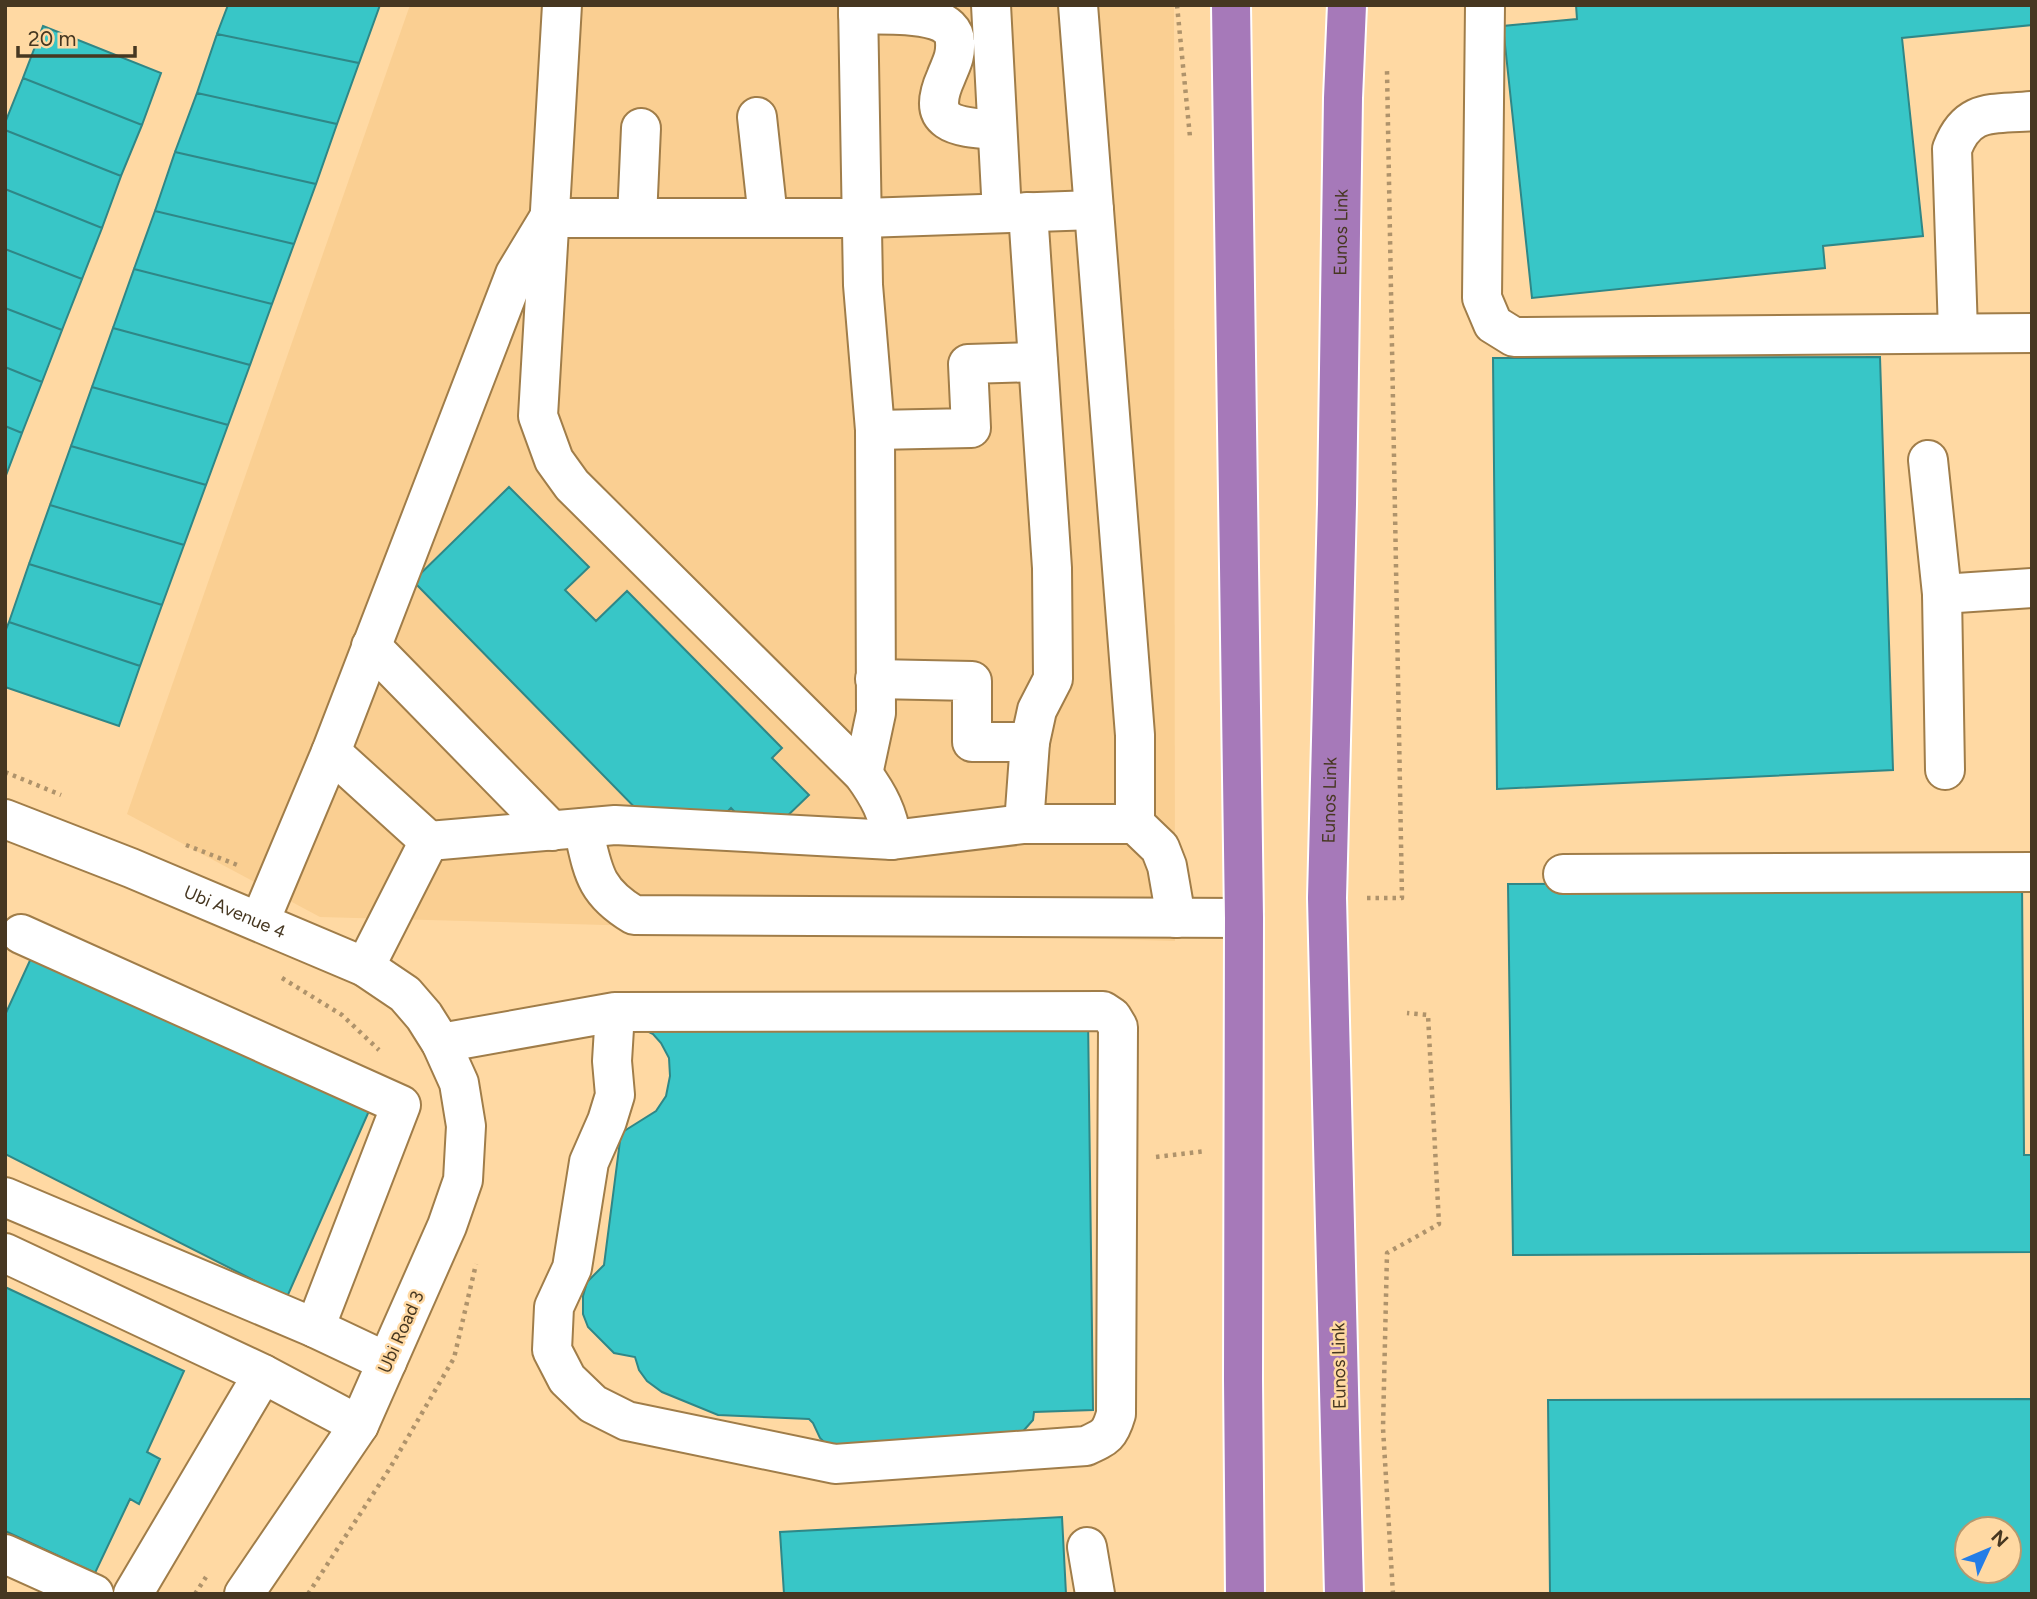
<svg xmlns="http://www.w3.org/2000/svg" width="2037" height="1599" font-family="Figtree,sans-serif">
	<rect width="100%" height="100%" fill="#ffd9a3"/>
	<path fill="#facf92" d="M410 5H1174L1175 941 320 917 127 814Z"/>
	<path fill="#38c6c7" stroke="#2f8787" stroke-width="2" fill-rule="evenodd" d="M228 5H380L359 63 217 34Z
		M1576 5H2032V25L1902 38 1923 236 1823 246 1825 268 1532 298 1503 26 1577 19Z
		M43 26 161 73 142 125 23 78Z
		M217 34 359 63 337 124 197 93Z
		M23 78 142 125 121 176 5 130V123Z
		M197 93 337 124 316 184 175 152Z
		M5 130 121 176 102 228 5 189Z
		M175 152 316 184 294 244 155 211Z
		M5 189 102 228 82 279 5 249Z
		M155 211 294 244 272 304 134 269Z
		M5 249 82 279 62 330 5 308Z
		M134 269 272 304 250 365 113 328Z
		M5 308 62 330 42 382 5 367Z
		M113 328 250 365 228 425 92 387Z
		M1880 357 1893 770 1497 789 1493 358Z
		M5 367 42 382 22 433 5 426Z
		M92 387 228 425 206 485 71 446Z
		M5 426 22 433 5 478Z
		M71 446 206 485 184 545 50 505Z
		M509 487 589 567 565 590 596 621 627 591 782 748 772 758 809 795 780 823H745L731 808 716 823H650L413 581Z
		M50 505 184 545 162 605 29 564Z
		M29 564 162 605 140 666 9 622Z
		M9 622 140 666 119 726 5 687V632Z
		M2022 881 2024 1155H2032V1252L1513 1255 1508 884Z
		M32 956 369 1111 287 1297 5 1154V1015Z
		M1088 1016 1093 1410 1034 1412 1033 1420 1017 1438 831 1449 820 1438 813 1423 809 1419 718 1415 662 1392 647 1381 639 1370 635 1357 614 1353 588 1327 583 1314V1296L587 1282 604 1265 621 1133 656 1111 666 1096 670 1076 669 1058 661 1043 653 1034 641 1028Z
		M5 1287 184 1371 147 1452 160 1459 139 1504 130 1499 95 1573 5 1531Z
		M2032 1399V1594H1550L1548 1400ZM1967 1529H2009V1571H1967Z
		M1062 1517 1066 1594H784L780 1532Z"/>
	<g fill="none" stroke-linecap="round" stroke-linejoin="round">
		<defs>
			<g id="minor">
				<path d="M562 5 538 416 554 460 572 485 863 774C879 796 888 813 892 840"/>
				<path d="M858 5 863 285 875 430 876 713 863 774"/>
				<path d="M991 5 1002 213"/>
				<path d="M1078 5 1135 735V824L1160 848 1167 866 1176 918"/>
				<path d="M1485 5 1482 298 1493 324 1514 337 2032 333"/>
				<path d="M858 14C882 15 911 13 935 20 945 23 955 30 955 42 956 57 951 64 946 77 924 126 958 127 997 130"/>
				<path d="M757 117 768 218"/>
				<path d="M549 218H864L1094 210"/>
				<path d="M637 218 641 128"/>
				<path d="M1958 332 1952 149C1968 107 1993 115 2032 111"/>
				<path d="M875 430 971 428 968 364 1038 362"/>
				<path d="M1928 460 1942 594 1945 770"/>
				<path d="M1942 594 2032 588"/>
				<path d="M371 646 552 831"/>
				<path d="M875 679 972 681V742H1030"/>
				<path d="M331 752 429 841 615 825 892 840 1024 824H1135"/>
				<path id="s1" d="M5 819 131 868 365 967 405 994 424 1016 441 1043 459 1083 466 1126 463 1180 447 1226 359 1425 244 1594"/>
				<path d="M1024 824 1030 742 1037 710 1053 679 1052 568 1028 212"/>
				<path d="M583 828C593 871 594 891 634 915L1244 918"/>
				<path d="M1563 874 2032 872"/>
				<path d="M260 921 331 752 515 274 547 221"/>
				<path d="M21 934 401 1105 315 1328"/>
				<path d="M365 967 429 841"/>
				<path d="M441 1043 615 1012 1103 1011 1112 1017 1118 1027 1116 1414C1110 1435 1106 1437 1086 1446L835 1464 627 1421 593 1404 567 1379 552 1350 554 1307 572 1268 589 1162 607 1121 615 1095 612 1061 615 1012"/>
				<path d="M5 1197 315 1328 387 1362"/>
				<path d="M5 1253 263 1374 359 1425"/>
				<path d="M1087 1547 1095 1594"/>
				<path d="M5 1554 94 1594"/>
				<path d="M133 1594 263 1374"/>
			</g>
			<g id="highway">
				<path d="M1231 5 1244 918 1243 1379 1245 1594"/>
				<path id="s2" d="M1344 1594 1327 898 1337 504 1343 98 1347 5"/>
			</g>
		</defs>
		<use href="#minor" stroke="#a07d49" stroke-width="42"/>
		<use href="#highway" stroke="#fff" stroke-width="42"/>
		<path stroke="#af936b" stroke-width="4.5" stroke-dasharray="3.5 5" stroke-linecap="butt" d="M1177 5 1190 137
			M5 772 61 795
			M186 845 240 866
			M1367 898H1402L1387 71
			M282 978 342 1015 379 1050
			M1156 1157 1206 1151
			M195 1594 206 1577
			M308 1594 390 1468 454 1358 476 1264
			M1393 1594 1383 1428 1387 1253 1439 1224 1428 1015 1407 1013"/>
		<use href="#minor" stroke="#fff" stroke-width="38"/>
		<use href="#highway" stroke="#a679b9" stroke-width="38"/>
	</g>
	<g text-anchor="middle" stroke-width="5" stroke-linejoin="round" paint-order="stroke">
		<g font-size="18" fill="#463721" stroke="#ffd9a3">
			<text dy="6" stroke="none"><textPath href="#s2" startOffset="1362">Eunos Link</textPath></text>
			<text dy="6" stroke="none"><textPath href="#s2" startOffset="794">Eunos Link</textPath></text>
			<text dy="6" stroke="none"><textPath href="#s1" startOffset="248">Ubi Avenue 4</textPath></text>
			<text transform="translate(401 1332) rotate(-66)" y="6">Ubi Road 3</text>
			<text transform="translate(1339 1366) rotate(-91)" y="6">Eunos Link</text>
		</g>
	</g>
	<rect width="2037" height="1599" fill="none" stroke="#463721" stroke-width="14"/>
	<g transform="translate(1988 1550) rotate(46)"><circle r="33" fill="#ffd9a3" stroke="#b5986f" stroke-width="2"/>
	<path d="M0-5L12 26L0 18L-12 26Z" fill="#237de7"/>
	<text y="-10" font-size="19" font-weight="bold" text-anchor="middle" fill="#463721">N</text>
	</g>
	<path d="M18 46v10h117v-10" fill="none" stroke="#463721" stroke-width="3.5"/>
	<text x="28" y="46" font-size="21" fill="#463721" stroke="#ffd9a3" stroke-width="5" paint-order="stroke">20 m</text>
</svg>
